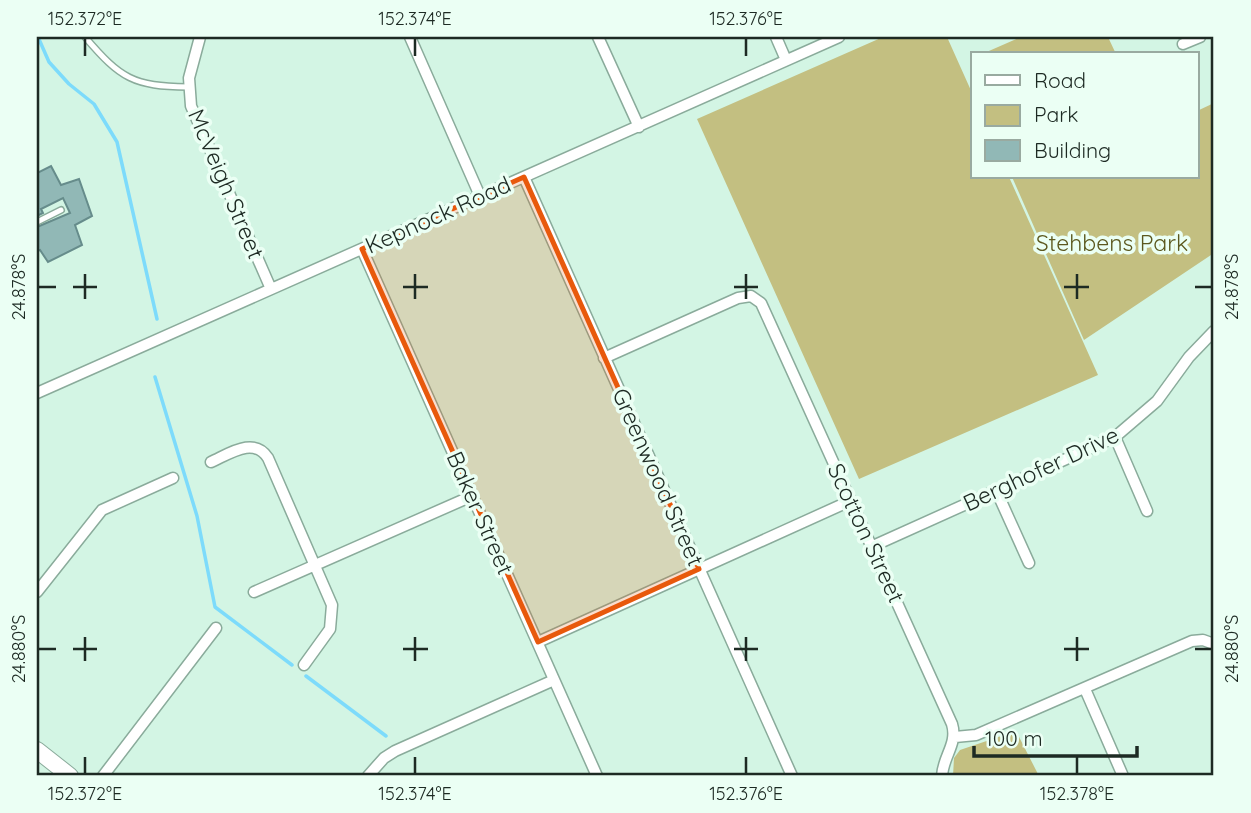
<svg xmlns="http://www.w3.org/2000/svg" width="1251" height="813" font-family="Quicksand,sans-serif">
	<rect width="100%" height="100%" fill="#d3f5e4"/>
	<path fill="#c3bf81" d="M883 37H947L973 95V177H1009L1098 375 859 479 697 119Z
		M1021 37H1108L1116 54H982Z
		M1214 103V253L1084 340 1012 177H1197V111Z
		M1016 731 1039 776H953L954 758 960 750Z"/>
	<g fill="none" stroke-linecap="round" stroke-linejoin="round">
		<path stroke="#7ddbfb" stroke-width="3.5" d="M38 37 49 62 69 84 94 104 117 142 157 319
			M155 377 197 516 215 607 292 665
			M306 676 386 736"/>
	</g>
	<path fill="#91b8b6" stroke="#668c8b" stroke-width="2" d="M51 166 61 185 79 179 92 216 75 225 82 245 48 262 40 250 37 251V227L70 213 63 198 41 209 43 213 37 216V173Z"/>
	<g fill="none" stroke-linecap="round" stroke-linejoin="round">
		<defs>
			<path id="lane" d="M85 37C121 79 133 86 188 87
				M37 222 61 210"/>
			<path id="street" d="M200 37 189 78 191 106 271 289
				M410 37 480 196
				M598 37 639 127
				M776 37 786 60
				M1183 44 1200 37
				M524 177 792 776
				M362 249 597 776
				M604 358 738 298 751 296 761 303 952 724C958 744 943 756 942 776
				M37 393 839 37
				M1115 437 1147 511
				M211 462C229 454 254 436 268 458L332 605 330 629 304 665
				M996 490 1029 563
				M873 546 1115 437 1157 401 1189 357 1214 331
				M37 592 102 510 173 478
				M254 592 472 496
				M538 642 850 501
				M1085 689 1123 776
				M955 737 976 735 1192 641 1203 640 1214 644
				M103 776 216 628
				M368 776 384 758 395 751 554 680"/>
			<path id="secondary" d="M37 750 70 776"/>
		</defs>
		<use href="#lane" stroke="#8aab9b" stroke-width="8"/>
		<use href="#street" stroke="#8aab9b" stroke-width="13"/>
		<use href="#secondary" stroke="#8aab9b" stroke-width="18"/>
		<use href="#lane" stroke="#fff" stroke-width="5"/>
		<use href="#street" stroke="#fff" stroke-width="10"/>
		<use href="#secondary" stroke="#fff" stroke-width="16"/>
	</g>
	<path fill="#e8590c" fill-opacity="0.2" stroke="#e8590c" stroke-width="5" stroke-linejoin="round" d="M524 177 699 569 538 642 362 249Z"/>
	<path fill="none" stroke="#1d2a23" stroke-width="2.5" d="M85 38V56M415 38V56M746 38V56M85 274V299M415 274V299M746 274V299M1077 274V299M38 287H56M73 287H97M403 287H428M734 287H758M1064 287H1089M1195 287H1212M85 637V661M415 637V661M746 637V661M1077 637V661M38 649H56M73 649H97M403 649H428M734 649H758M1064 649H1089M1195 649H1212M85 757V774M415 757V774M746 757V774M1077 757V774"/>
	<g text-anchor="middle" stroke-width="7" stroke-linejoin="round" paint-order="stroke">
		<g font-size="23" fill="#1d2a23" stroke="#ebfff4">
			<text transform="translate(226 184) rotate(67)" y="8">McVeigh Street</text>
			<text transform="translate(438 215) rotate(-24)" y="8">Kepnock Road</text>
			<text transform="translate(1041 469) rotate(-25)" y="8">Berghofer Drive</text>
			<text transform="translate(658 477) rotate(66)" y="8">Greenwood Street</text>
			<text transform="translate(480 513) rotate(66)" y="8">Baker Street</text>
			<text transform="translate(866 533) rotate(65)" y="8">Scotton Street</text>
		</g>
		<g font-size="23" fill="#5c581e" stroke="#ebfff4">
			<text x="1112" y="251">Stehbens Park</text>
		</g>
	</g>
	<rect width="1251" height="813" fill="none" stroke="#ebfff4" stroke-width="77"/>
	<rect x="971" y="52" width="228" height="126" fill="#ebfff4" stroke="#99aaa0" stroke-width="2"/>
	<rect x="985" y="75" width="35" height="10" fill="#ffffff" stroke="#99aaa0" stroke-width="2"/>
	<text x="1034" y="88" font-size="21" fill="#1d2a23">Road</text>
	<rect x="985" y="105" width="35" height="21" fill="#c3bf81" stroke="#99aaa0" stroke-width="2"/>
	<text x="1034" y="122" font-size="21" fill="#1d2a23">Park</text>
	<rect x="985" y="140" width="35" height="21" fill="#91b8b6" stroke="#99aaa0" stroke-width="2"/>
	<text x="1034" y="158" font-size="21" fill="#1d2a23">Building</text>
	<path d="M974 746v10h163v-10" fill="none" stroke="#1d2a23" stroke-width="3.5"/>
	<text x="985" y="746" font-size="21" fill="#1d2a23" stroke="#ebfff4" stroke-width="5" paint-order="stroke">100 m</text>
	<rect x="38" y="38" width="1174" height="736" fill="none" stroke="#1d2a23" stroke-width="2.5"/>
	<g font-size="18" text-anchor="middle" fill="#1d2a23">
		<text x="85" y="25">152.372°E</text>
		<text x="415" y="25">152.374°E</text>
		<text x="746" y="25">152.376°E</text>
		<text transform="translate(19 287) rotate(-90)" y="6">24.878°S</text>
		<text transform="translate(1232 287) rotate(-90)" y="6">24.878°S</text>
		<text transform="translate(19 649) rotate(-90)" y="6">24.880°S</text>
		<text transform="translate(1232 649) rotate(-90)" y="6">24.880°S</text>
		<text x="85" y="800">152.372°E</text>
		<text x="415" y="800">152.374°E</text>
		<text x="746" y="800">152.376°E</text>
		<text x="1077" y="800">152.378°E</text>
	</g>
</svg>
